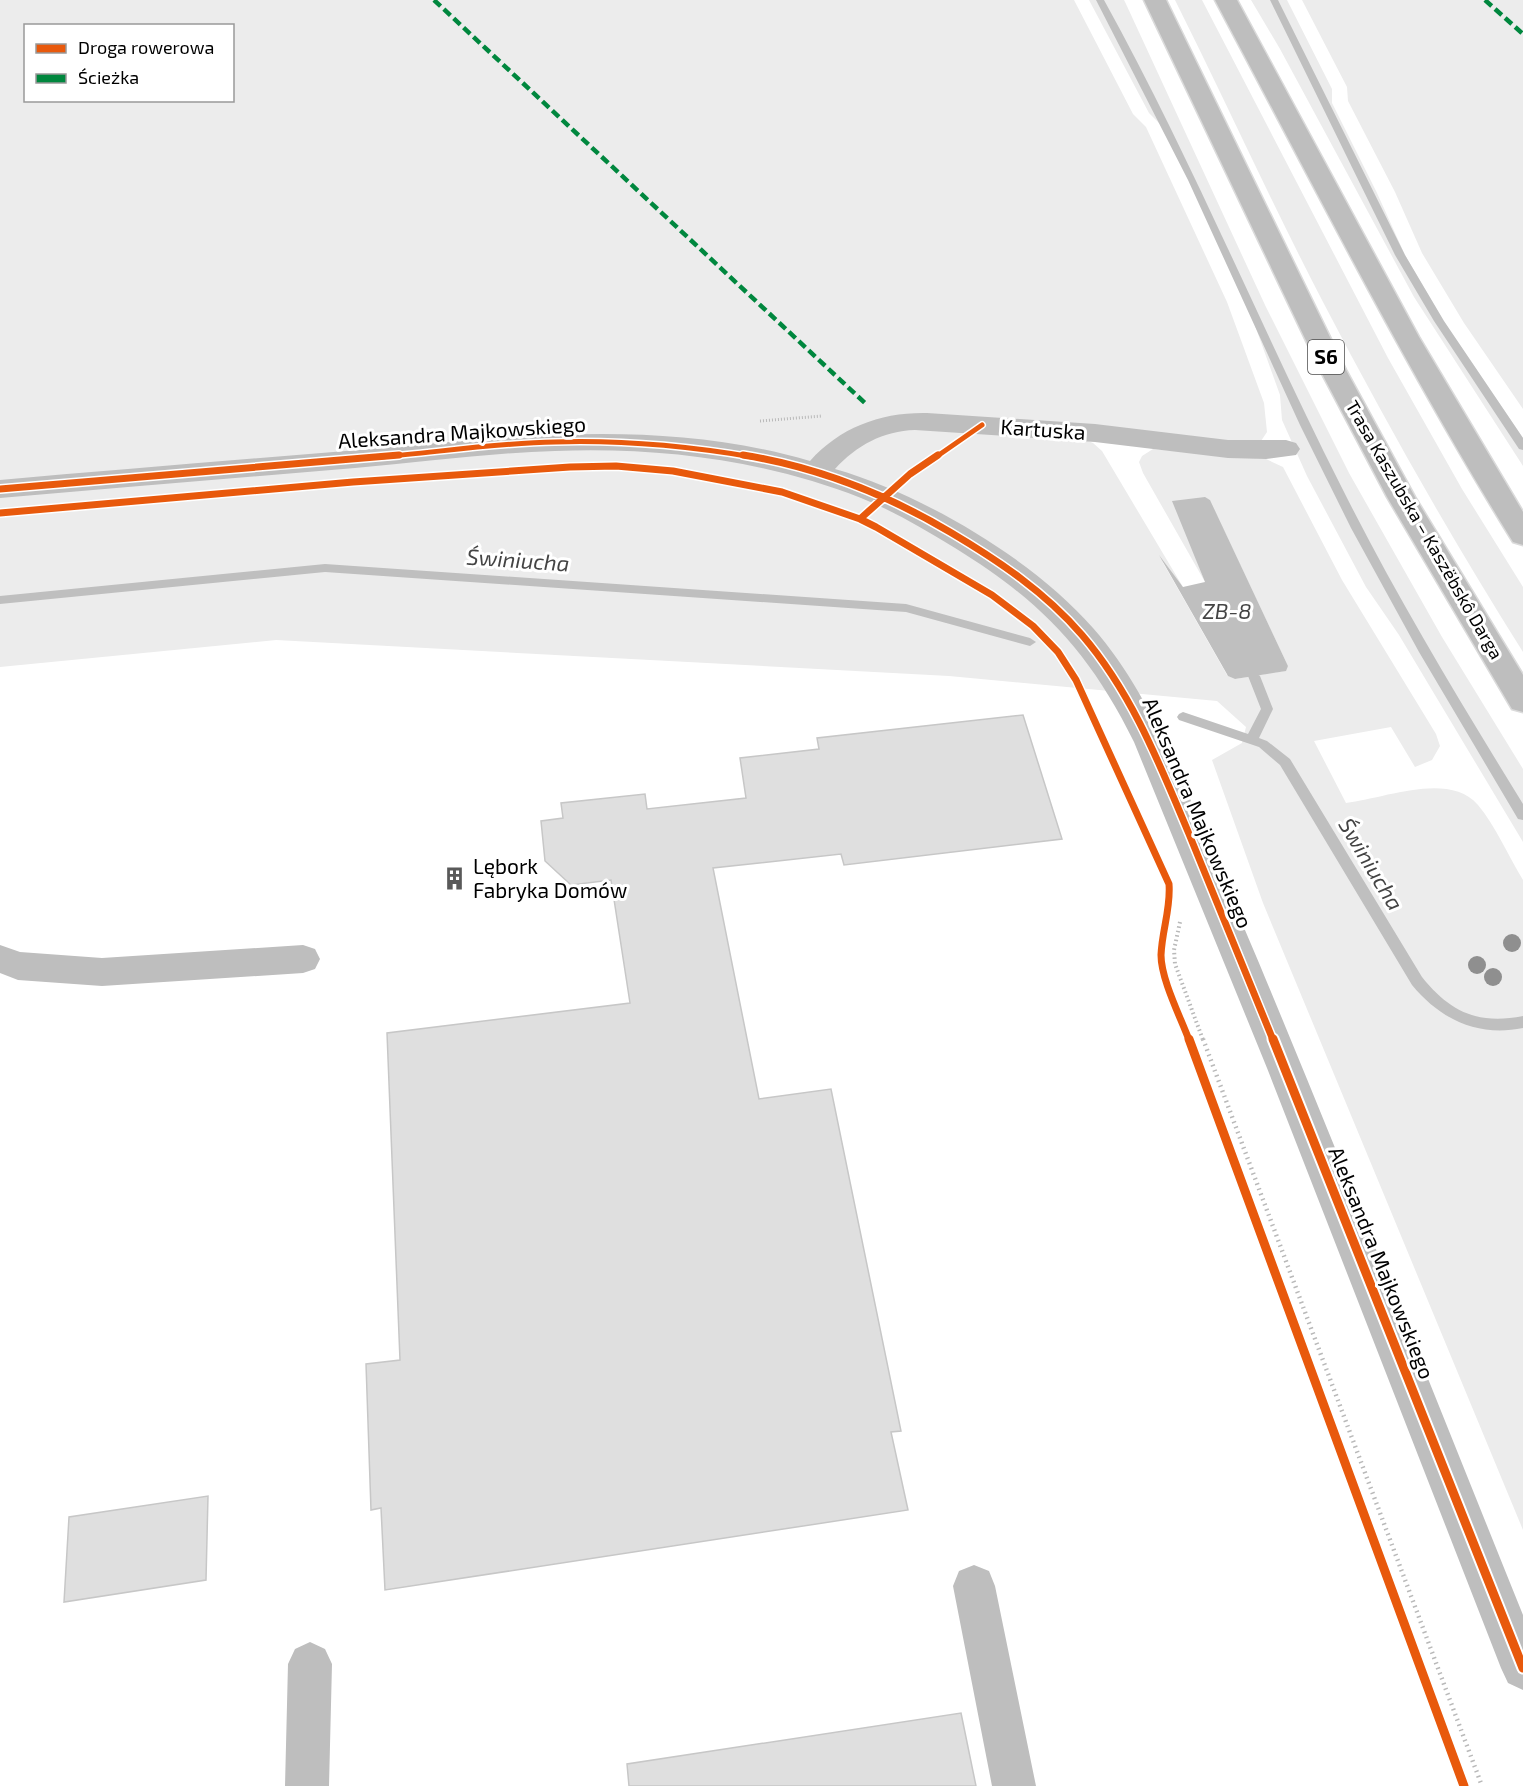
<svg xmlns="http://www.w3.org/2000/svg" width="1523" height="1786" font-family="'Exo 2',sans-serif">
	<rect width="100%" height="100%" fill="#fff"/>
	<path fill="#ececec" fill-rule="evenodd" d="M0 0H1074L1133 114 1146 127 1227 302 1264 403 1267 432 1261 441 1083 439 1093 443 1102 451 1183 587 1162 561 1227 675 1235 679 1284 671 1288 666 1209 499 1174 502 1205 582 1143 473 1139 462 1142 456 1153 449 1266 459 1283 467 1342 580 1436 734 1440 746 1432 760 1415 767 1391 727 1314 741 1346 803C1384 799 1448 771 1478 805 1495 825 1509 857 1523 880V1530L1263 903 1212 760 1242 743 1246 727 1217 701 949 676 276 640 0 667ZM26 26H232V100H26Z
		M1089 0H1124L1126 4 1265 305 1349 473 1442 637 1523 769V842L1399 635 1366 587 1307 476 1282 420 1280 395 1245 298 1164 128 1149 113Z
		M1175 0H1202L1388 358 1462 489 1523 587V652C1451 538 1385 421 1323 302 1271 202 1225 100 1175 0Z
		M1251 0H1287L1332 89V103L1377 193 1405 255 1444 322 1523 438V466L1414 297 1280 49Z
		M1302 0H1523V409L1464 323 1422 253 1395 192 1348 101 1347 87Z"/>
	<path fill="#bfbfbf" d="M1205 497 1210 500 1288 666 1286 671 1235 679 1228 676 1159 555 1183 587 1205 582 1172 501Z"/>
	<g fill="none" stroke-linecap="round" stroke-linejoin="round">
		<path fill="#bfbfbf" fill-rule="evenodd" d="M1096 0H1104C1192 159 1260 326 1342 488 1396 596 1459 700 1523 804V820L1518 819 1419 652 1351 528 1300 425 1188 180Z
			M1270 0H1278L1405 255 1444 321 1523 438V450L1519 449 1434 321 1395 255Z
			M325 564 906 604 1030 638 1036 642 1030 646 906 612 325 572 0 604V596Z
			M1254 672 1260 676 1273 709 1259 738 1267 741 1290 759 1422 977C1450 1012 1478 1025 1523 1016V1028C1478 1037 1441 1020 1412 985L1280 765 1259 747 1179 720 1177 717 1179 714 1183 712 1248 734 1261 709 1248 676Z"/>
	</g>
	<path fill="#dfdfdf" stroke="#c7c7c7" stroke-width="1.5" d="M1023 715 1062 839 844 865 841 854 713 868 759 1099 831 1089 901 1431 891 1432 908 1510 385 1590 381 1508 371 1510 366 1364 400 1360 387 1033 630 1003 611 880 571 885 545 861 541 821 563 818 561 803 645 794 647 809 746 798 740 758 819 749 817 738Z
		M208 1496 206 1580 64 1602 69 1517Z
		M961 1713 976 1786H629L627 1764Z"/>
	<g fill="none" stroke-linecap="round" stroke-linejoin="round">
		<defs>
			<path id="highway" d="M1144 0H1166L1346 370 1415 497 1523 675V712L1512 709 1387 497 1320 370Z
				M1215 0H1237L1419 337 1523 512V545L1513 542C1404 366 1312 182 1215 0Z"/>
		</defs>
		<use href="#highway" stroke="#dbdbdb" stroke-width="3"/>
		<path stroke="#b9b9b9" stroke-width="3" stroke-dasharray="1 2" stroke-linecap="butt" d="M760 421 822 416"/>
		<path stroke="#b9b9b9" stroke-width="4" stroke-dasharray="1.5 3" stroke-linecap="butt" d="M1180 922 1174 950 1175 964 1203 1040"/>
		<path stroke="#b9b9b9" stroke-width="4.5" stroke-dasharray="1.5 4" stroke-linecap="butt" d="M1203 1039 1482 1786"/>
		<path fill="#bebebe" fill-rule="evenodd" d="M927 413 1095 424 1228 440H1286L1296 443 1300 449 1296 455 1266 459 1228 458 1095 442 915 430C883 431 857 445 835 469 922 494 1033 559 1093 628 1142 684 1171 754 1200 822 1219 869 1239 916 1259 963 1349 1179 1435 1397 1523 1615V1690L1508 1683 1501 1668 1267 1068 1134 742C1089 651 1041 601 955 548 925 530 894 511 861 498 765 460 659 447 555 451 488 453 422 462 355 468 237 478 118 488 0 498V480C123 469 247 459 370 449 519 436 663 418 810 461 840 427 882 412 927 413Z
			M0 945 20 952 102 958 303 945 315 949 320 959 315 969 303 973 102 986 18 980 0 973Z
			M974 1565 989 1571 995 1586 1036 1786H992L953 1586 959 1571Z
			M310 1642 325 1649 332 1664 329 1786H285L288 1664 295 1649Z"/>
		<use href="#highway" fill="#bebebe" fill-rule="evenodd"/>
		<path stroke="#00873e" stroke-width="4.5" stroke-dasharray="9 4.5" stroke-linecap="butt" d="M434 0 866 404
			M1485 0 1523 34"/>
		<defs>
			<path id="cycleway-far2" d="M381 457C439 452 497 443 555 442 621 440 687 446 752 457
				M936 457 982 425"/>
			<path id="cycleway-far1" d="M743 455C817 467 886 494 950 532 999 561 1045 592 1082 635 1132 693 1160 765 1189 834 1217 903 1245 971 1273 1040
				M0 489 399 455
				M0 513 353 482 570 467 616 466 673 471 782 492 860 519 876 527 992 595 1033 626 1058 652 1076 680 1169 884C1171 908 1162 930 1161 955 1161 979 1180 1016 1189 1040
				M860 519 910 474 938 455"/>
			<path id="cycleway" d="M1189 1039 1464 1786
				M1273 1039 1523 1668"/>
		</defs>
		<use href="#cycleway-far2" stroke="#fff" stroke-width="8"/>
		<use href="#cycleway-far1" stroke="#fff" stroke-width="10"/>
		<use href="#cycleway" stroke="#fff" stroke-width="13"/>
		<use href="#cycleway-far2" stroke="#e8590c" stroke-width="5"/>
		<use href="#cycleway-far1" stroke="#e8590c" stroke-width="7"/>
		<use href="#cycleway" stroke="#e8590c" stroke-width="9"/>
	</g>
	<g fill="#8f8f8f">
		<circle cx="1512" cy="943" r="9"/>
		<circle cx="1477" cy="965" r="9"/>
		<circle cx="1493" cy="977" r="9"/>
	</g>
	<defs>
		<symbol id="building-bare" viewBox="-9 -9 18 18"><path d="M-4-6H4V6H1V3H-1V6H-4ZM-2.5-4.3h1.7v1.8h-1.7ZM.8-4.3h1.7v1.8H.8ZM-2.5-1h1.7V.8h-1.7ZM.8-1h1.7V.8H.8Z" fill="#595959" stroke="#fff" stroke-width="2.5" paint-order="stroke"/></symbol>
	</defs>
	<g fill-rule="evenodd">
		<use href="#building-bare" x="438" y="862" width="33" height="33"/>
	</g>
	<g text-anchor="middle" stroke-width="6" stroke-linejoin="round" paint-order="stroke">
		<g font-size="18" fill="#000" stroke="#fff">
			<text transform="translate(1424 530) rotate(60)" y="6">Trasa Kaszubska – Kaszëbskô Darga</text>
		</g>
		<rect fill="#fff" stroke="#4c4c4c" stroke-width="1.5" x="1308" y="340" width="36" height="34" rx="4.5"/>
		<g font-size="20" font-weight="bold" fill="#000">
			<text x="1326" y="364">S6</text>
		</g>
		<g font-size="21" fill="#000" stroke="#fff">
			<text transform="translate(1043 430) rotate(4)" y="7">Kartuska</text>
			<text transform="translate(462 433) rotate(-4)" y="7">Aleksandra Majkowskiego</text>
			<text transform="translate(1197 813) rotate(67)" y="7">Aleksandra Majkowskiego</text>
			<text transform="translate(1381 1263) rotate(68)" y="7">Aleksandra Majkowskiego</text>
		</g>
		<g font-size="21" fill="#000" stroke="#fff" text-anchor="start">
			<text x="473" y="874">Lębork<tspan x="473" dy="24">Fabryka Domów</tspan></text>
		</g>
		<g font-size="22" font-style="italic" fill="#444" stroke="#fff">
			<text transform="translate(518 560) rotate(4)" y="8">Świniucha</text>
			<text x="1227" y="619">ZB-8</text>
			<text transform="translate(1371 864) rotate(59)" y="8">Świniucha</text>
		</g>
	</g>
	<rect x="24" y="24" width="210" height="78" fill="#ffffff" stroke="#999999" stroke-width="1.5"/>
	<rect x="36" y="44" width="30" height="9" fill="#e8590c" stroke="#999999" stroke-width="1.5"/>
	<text x="78" y="54" font-size="18" fill="#000000">Droga rowerowa</text>
	<rect x="36" y="74" width="30" height="9" fill="#00873e" stroke="#999999" stroke-width="1.5"/>
	<text x="78" y="84" font-size="18" fill="#000000">Ścieżka</text>
</svg>
